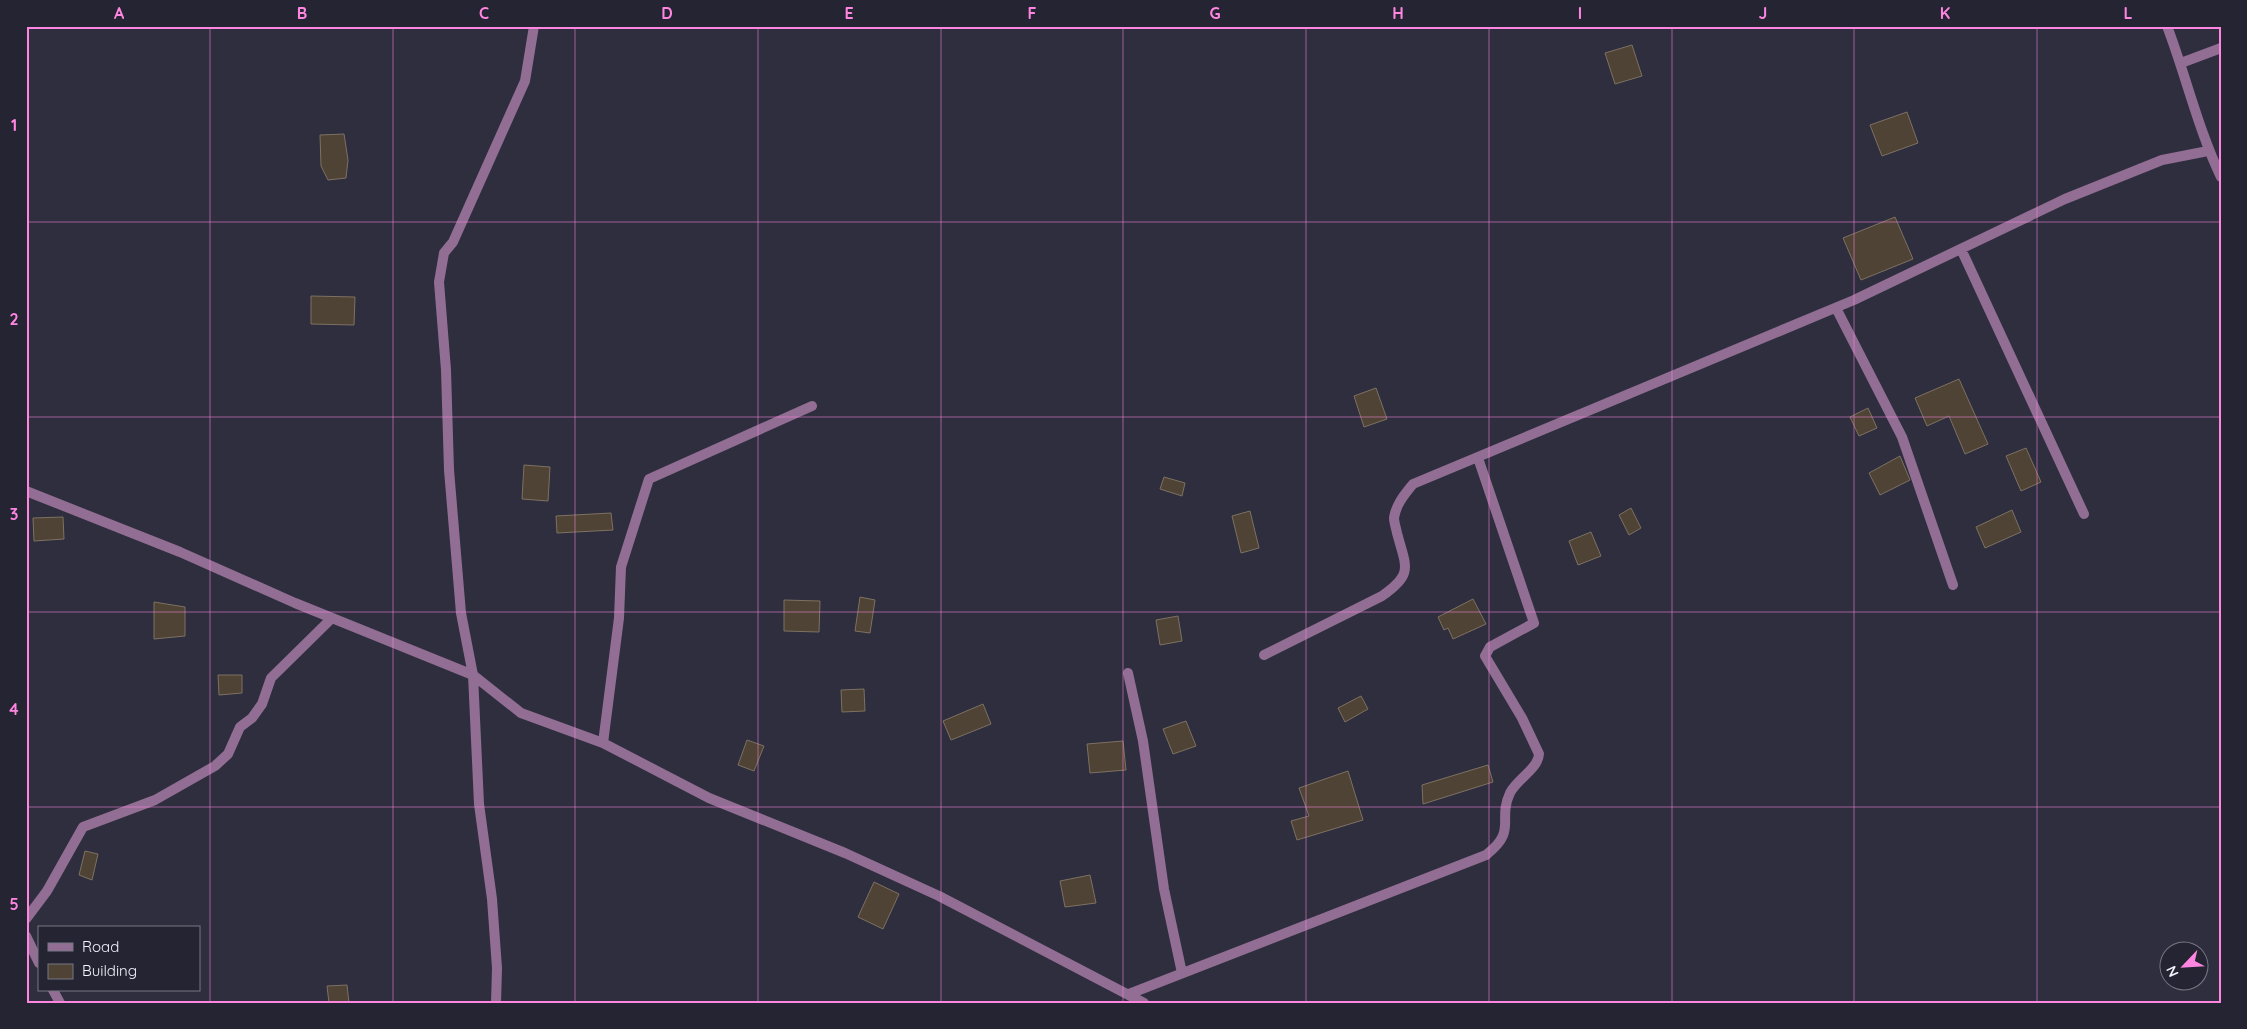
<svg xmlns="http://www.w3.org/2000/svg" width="2247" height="1029" font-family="Quicksand,sans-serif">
	<rect width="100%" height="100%" fill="#2e2e3e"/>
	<path fill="#4e4334" stroke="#7d7162" d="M1632 45 1642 76 1615 84 1605 53Z
		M1907 112 1918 143 1882 156 1870 125Z
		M344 134 348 160 346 178 328 180 321 166 320 135Z
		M1895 217 1913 259 1861 280 1843 238Z
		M311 296 355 297 354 325 311 324Z
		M1959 379 1988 444 1965 454 1949 416 1927 426 1915 398Z
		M1376 388 1387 419 1364 427 1354 396Z
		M1868 408 1877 428 1859 436 1850 417Z
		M2026 448 2041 482 2021 491 2006 456Z
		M1900 456 1910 480 1880 495 1869 473Z
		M524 465 550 467 548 501 522 499Z
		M1164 477 1185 483 1182 496 1160 489Z
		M1631 508 1641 528 1629 535 1619 515Z
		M2012 510 2021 532 1985 548 1976 527Z
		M1250 511 1259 548 1241 553 1232 516Z
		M611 513 613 530 557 533 556 516Z
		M63 517 64 539 34 541 33 518Z
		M1591 532 1601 556 1578 565 1569 541Z
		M860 597 875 600 870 633 855 631Z
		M1473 599 1486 624 1453 639 1448 628 1444 630 1438 617Z
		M784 600 820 601 819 632 784 631Z
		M154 602 185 607V636L154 639Z
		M1178 616 1182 641 1160 645 1156 620Z
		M218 675H242V693L219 695Z
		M864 689 865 711 842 712 841 690Z
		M1361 696 1368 709 1345 722 1338 708Z
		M983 704 991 724 951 740 943 721Z
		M1186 721 1196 746 1173 754 1163 729Z
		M747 740 764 746 754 771 738 765Z
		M1123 741 1126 770 1090 773 1087 744Z
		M1488 765 1493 782 1423 804 1422 785Z
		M1348 771 1363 820 1297 840 1291 821 1309 816 1299 788Z
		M85 851 98 854 92 880 79 875Z
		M1090 875 1096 903 1065 907 1060 881Z
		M874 882 899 894 883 929 858 917Z
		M347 985 349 1003H329L327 986Z"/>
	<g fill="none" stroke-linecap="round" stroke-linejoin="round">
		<path stroke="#926e94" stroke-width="10" d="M2167 26C2186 76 2198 129 2221 177
			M2181 63 2221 48
			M1961 249 2084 514
			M1836 308 1902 437 1953 585
			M26 491 180 552 295 603 473 675 521 713 603 743 709 798 845 853 939 896 1144 1003
			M1264 655 1382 596C1414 574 1406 567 1397 533 1396 528 1394 522 1394 518 1396 504 1405 494 1413 484L1854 300 2065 199 2162 160 2208 151
			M1128 673 1143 741 1164 889 1182 973
			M603 743 619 618 621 567 649 479 812 406
			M26 919 47 891 83 827 155 800 215 766 228 754 240 727 252 718 262 704 271 678 332 618
			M26 936 39 963
			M53 990 60 1003
			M1129 994 1486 855C1518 830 1497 821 1510 793 1517 779 1538 769 1539 754L1522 718 1485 656 1490 647 1534 623 1478 458
			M496 1003 497 968 492 899 479 804 473 675 461 613 449 470 446 370 439 282 444 253 453 242 525 81 534 26"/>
	</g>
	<path fill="none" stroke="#fe86e1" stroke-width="1" stroke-opacity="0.55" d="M210 26V1003M393 26V1003M575 26V1003M758 26V1003M941 26V1003M1123 26V1003M1306 26V1003M1489 26V1003M1672 26V1003M1854 26V1003M2037 26V1003M26 222H2221M26 417H2221M26 612H2221M26 807H2221"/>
	<rect width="2247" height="1029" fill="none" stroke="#252433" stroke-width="55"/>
	<rect x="38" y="926" width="162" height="65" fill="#252433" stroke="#777784"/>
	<rect x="48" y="943" width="25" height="8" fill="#926e94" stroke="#777784"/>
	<text x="82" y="952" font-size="15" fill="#f2f3fd">Road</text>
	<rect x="48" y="964" width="25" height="15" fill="#4e4334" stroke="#777784"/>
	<text x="82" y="976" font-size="15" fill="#f2f3fd">Building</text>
	<g transform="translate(2184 966) rotate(245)"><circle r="24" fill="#252433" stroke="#777784"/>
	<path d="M0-4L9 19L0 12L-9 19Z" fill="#fe86e1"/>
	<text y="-8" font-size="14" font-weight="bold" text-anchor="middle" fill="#f2f3fd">N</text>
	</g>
	<rect x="28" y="28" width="2192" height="974" fill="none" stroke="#fe86e1" stroke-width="2"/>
	<g font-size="16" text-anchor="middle" font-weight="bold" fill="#fe86e1">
		<text x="119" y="19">A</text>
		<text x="302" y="19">B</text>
		<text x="484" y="19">C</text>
		<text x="667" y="19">D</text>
		<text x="849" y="19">E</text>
		<text x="1032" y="19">F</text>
		<text x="1215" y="19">G</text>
		<text x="1398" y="19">H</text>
		<text x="1580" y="19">I</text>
		<text x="1763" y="19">J</text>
		<text x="1945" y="19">K</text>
		<text x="2128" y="19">L</text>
		<text x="14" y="131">1</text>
		<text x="14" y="325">2</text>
		<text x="14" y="520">3</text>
		<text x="14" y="715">4</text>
		<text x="14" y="910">5</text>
	</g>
</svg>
